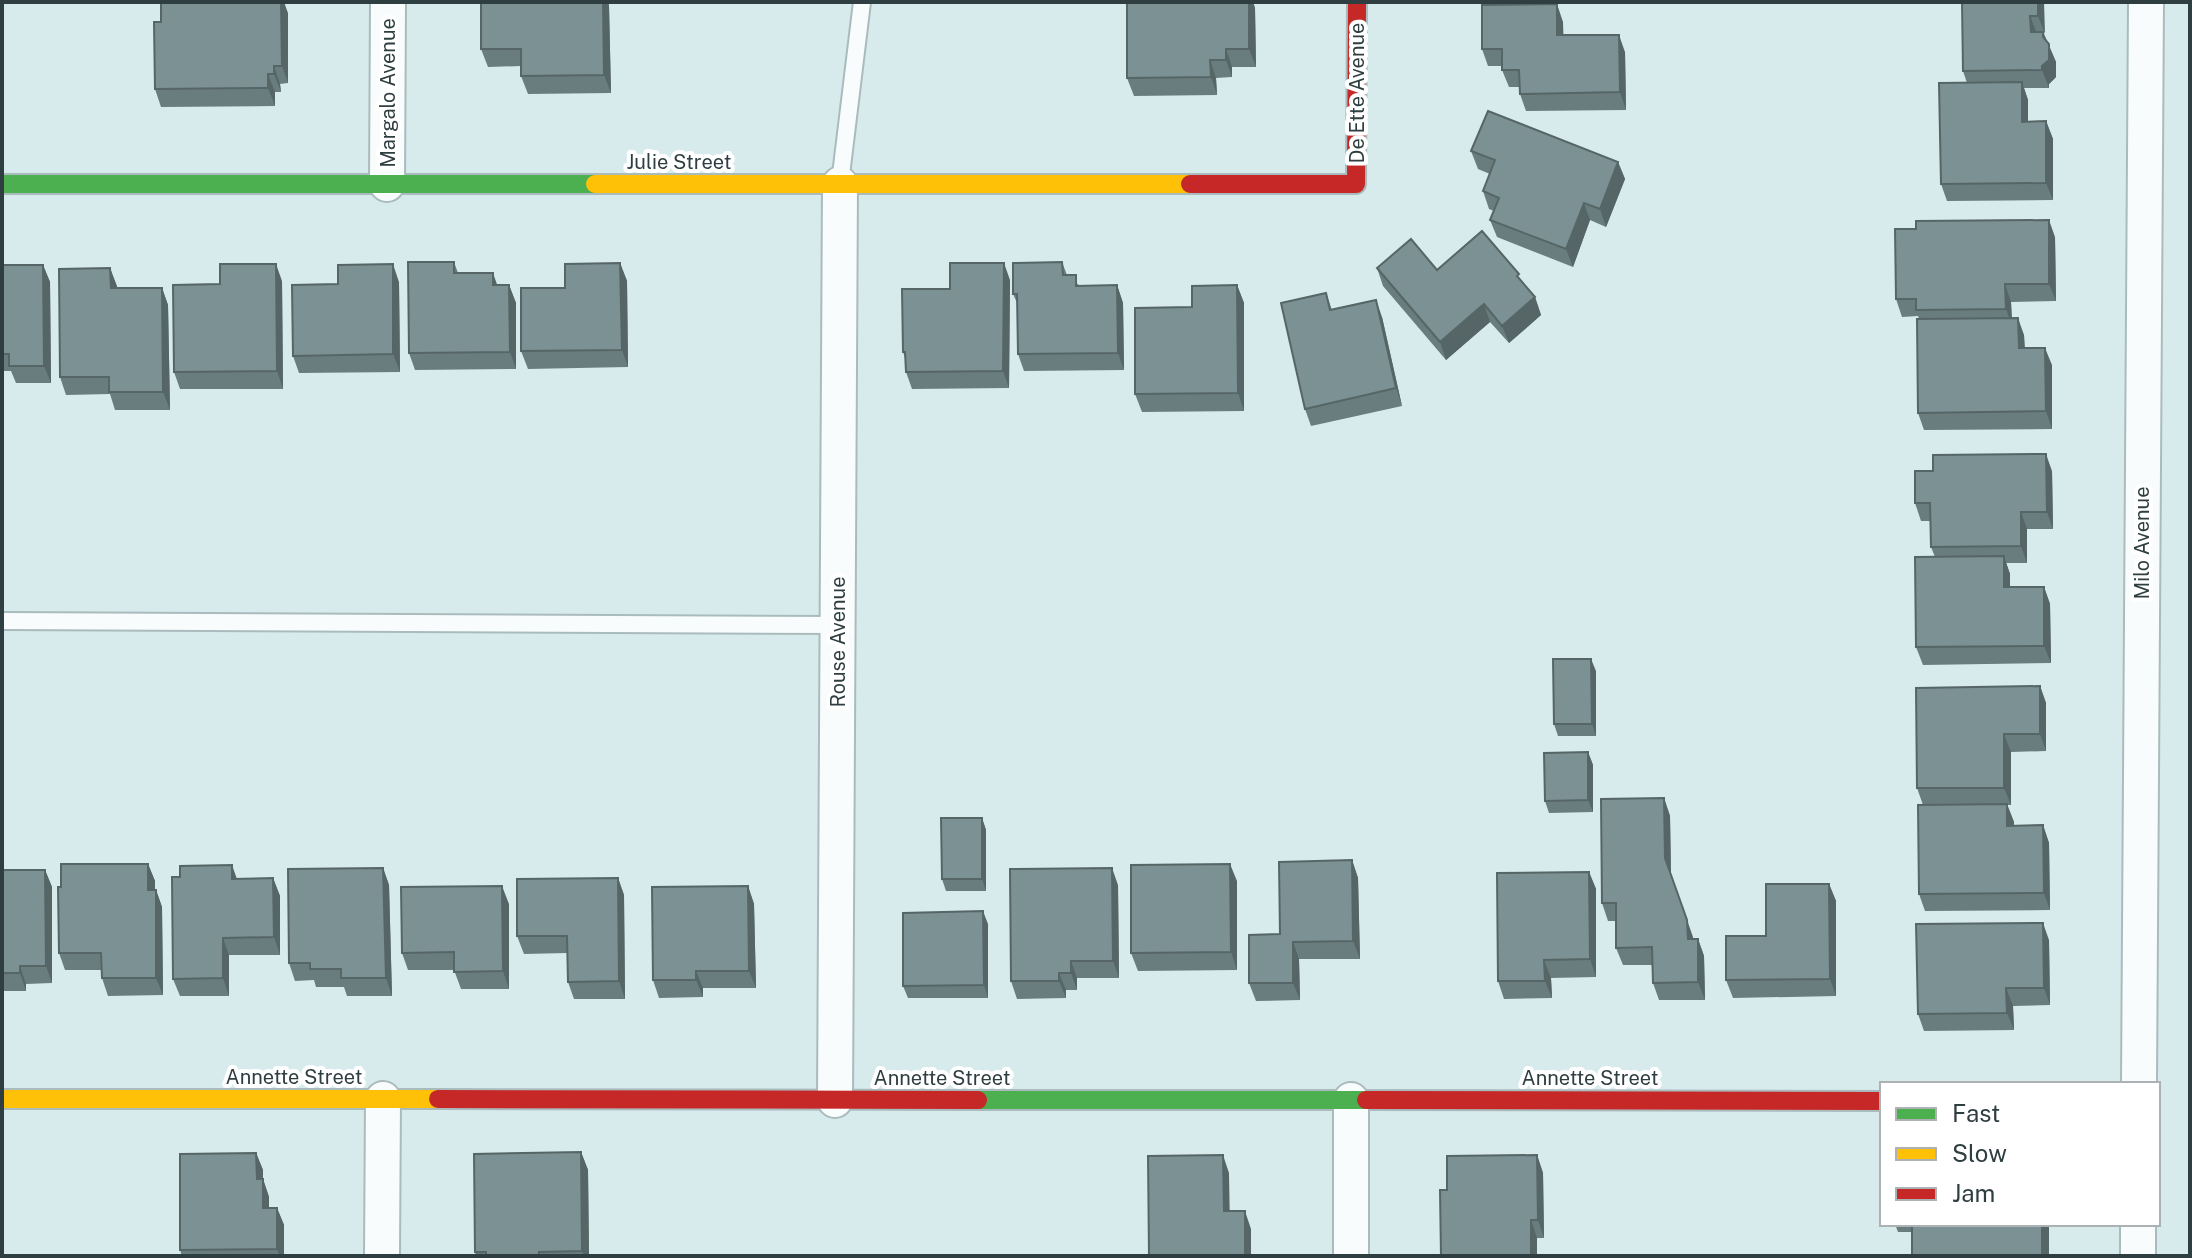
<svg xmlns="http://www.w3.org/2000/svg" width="2192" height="1258" font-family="'Public Sans',sans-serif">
	<rect width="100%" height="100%" fill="#d7ebed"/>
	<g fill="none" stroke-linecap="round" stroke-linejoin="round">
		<defs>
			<path id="lane" d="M840 183 862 2
				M2 621 838 625"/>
			<path id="street" d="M387 184 388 2
				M2139 1084 2146 2
				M835 1100 840 184
				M382 1256 383 1099
				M1351 1256V1100
				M2138 1256V1224"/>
			<path id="fast" d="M2 184H595
				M978 1100H1366"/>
			<path id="slow" d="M595 184H1190
				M2 1099H438"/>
			<path id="jam" d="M1190 184H1356L1357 2
				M438 1099 978 1100
				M1366 1100 1882 1101"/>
		</defs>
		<use href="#lane" stroke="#aabbbd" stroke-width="20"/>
		<use href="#street" stroke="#aabbbd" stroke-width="38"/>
		<use href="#fast" stroke="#aabbbd" stroke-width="22"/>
		<use href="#slow" stroke="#aabbbd" stroke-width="22"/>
		<use href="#jam" stroke="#aabbbd" stroke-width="22"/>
		<use href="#lane" stroke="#f9fcfc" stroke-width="16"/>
		<use href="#street" stroke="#f9fcfc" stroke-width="34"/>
		<use href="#fast" stroke="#4caf50" stroke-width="18"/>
		<use href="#slow" stroke="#ffc107" stroke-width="18"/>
		<use href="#jam" stroke="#c62828" stroke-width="18"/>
	</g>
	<path fill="#6a7d7e" d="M481 2H608L609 6 611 93 528 94 521 76V66L488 67 481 49Z
		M1127 2H1253L1255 8 1256 67H1232V77L1216 78 1217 95 1134 96 1127 78Z
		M1962 2H2044V34L2056 62V77L2049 84V88H2024L2028 100V122L2046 121 2053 139V200L1947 201 1941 184 1967 83 1963 71Z
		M288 13V83L280 84 281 92H275V106L161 107 155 89 161 22Z
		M1563 22V35L1625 52 1626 110 1526 111 1520 94V87H1509L1502 70V66H1488L1482 49Z
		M1471 151 1618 162 1625 179 1606 227 1590 220 1573 267 1497 237 1490 220 1494 211 1489 209 1483 191 1490 174 1478 169Z
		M2055 237 2056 301 2011 302 2012 318 2024 335 2025 348 2052 365V429L1924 430 1918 413 1919 319 1918 316 1902 317 1896 299Z
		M454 262 458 273 498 285H509L516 303V369L415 370 409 353Z
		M1062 262 1067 275 1080 286 1117 285 1123 303 1124 370 1024 371 1018 354V305L1013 294Z
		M620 263 627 281 628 367 528 369 521 351Z
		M2 265H43L50 282 51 383H16L11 371H2Z
		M110 268 117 288H162L168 305 170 410H115L110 394 66 395 60 377Z
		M1377 268 1437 270 1522 282 1535 297 1541 315 1509 343 1490 322 1446 360 1383 286Z
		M1010 280 1009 388 912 389 906 372V360L903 352 950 289Z
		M282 281 283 389H180L174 372 220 284Z
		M399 282 400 372 299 373 293 356 338 284Z
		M1237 285 1244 303V411L1142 412 1135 394 1192 307Z
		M1326 293 1332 310 1382 317 1402 406 1311 426 1305 409Z
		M2052 471 2053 529H2027V563H2006L2010 574V587H2044L2050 604 2051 663 1923 665 1916 647 1935 557 1931 547V521H1921L1915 503Z
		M1596 671V736H1558L1554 724Z
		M2040 686 2046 703V751L2011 752V805H2007L2014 822V826L2043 825 2049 843 2050 910 1925 911 1919 894 1923 805 1917 788Z
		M1588 752 1593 765V812L1549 813 1545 801Z
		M1664 798 1670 816 1671 876 1693 939H1698L1704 956 1705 1000H1659L1653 983V965H1623L1616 948V921H1608L1602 903Z
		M982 818 986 830V891H946L942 879Z
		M1352 860 1358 878 1360 959H1299L1300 1000 1256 1001 1249 983 1280 934Z
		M148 864 155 881V890H156L162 907 163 995 108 996 102 978 101 970H65L59 953 61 887Z
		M383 868 389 885 392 996H347L344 987H316L314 980 295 981 289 963Z
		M2 870H45L52 887V983L26 984V991H2Z
		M1589 872 1596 889V977L1551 978 1552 998 1504 999 1498 981Z
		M273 878 280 896V955H229V996H180L173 979 237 879Z
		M618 878 624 895 625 999H574L568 982 567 953 524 954 517 936Z
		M1237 881V970L1138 971 1131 953Z
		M1829 884 1836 901V996L1733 998 1726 980 1766 936Z
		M1118 885 1119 978H1077V990H1066V998L1017 999 1011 981Z
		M748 886 754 904 756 988H703V997L659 998 653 980Z
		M509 904V989H461L454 970H408L402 953Z
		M988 924V998H908L903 986Z
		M2049 940 2050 1005 2013 1006 2014 1030 1924 1031 1918 1014Z
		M581 1152 588 1170 589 1256H476L475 1252Z
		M256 1153 263 1170V1179L269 1197V1208H277L284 1225V1256H182L180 1250Z
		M1537 1155 1543 1173 1544 1238H1537V1256L1447 1190Z
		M1895 1224H2049V1256L1912 1232H1898Z"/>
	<path fill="#566667" d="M281 2H284L288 13V83L282 66Z
		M603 2H608L609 6 611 93 604 75Z
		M1249 2H1253L1255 8 1256 67 1249 49Z
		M2038 2H2044L2045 34 2038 16Z
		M1557 4 1563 22 1564 53 1557 35Z
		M2030 16 2037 34 2031 32Z
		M2043 32 2056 62V77L2049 84V88L2042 70Z
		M1619 35 1625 52 1626 110 1620 92Z
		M1226 49 1232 67V77L1226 60Z
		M1210 60 1216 78 1217 95 1211 77Z
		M274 66 280 84 281 92 274 74Z
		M268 74 275 92V106L268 88Z
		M2022 82 2028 100V139L2022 122Z
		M2046 121 2053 139V200L2046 183Z
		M1618 162 1625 179 1606 227 1600 209Z
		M1584 203 1590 220 1573 267 1566 249Z
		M2049 220 2055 237 2056 301 2049 284Z
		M620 263 627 281 628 367 622 350Z
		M1004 263 1010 280 1009 388 1003 371Z
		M276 264 282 281 283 389 277 371Z
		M393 264 399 282 400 372 393 354Z
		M43 265 50 282 51 383 44 366Z
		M110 268 117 286V306L111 288Z
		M493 273 499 290 493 285Z
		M2005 284 2011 302 2012 326 2006 309Z
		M509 285 516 303V369L510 352Z
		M1117 285 1123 303 1124 370 1118 353Z
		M1237 285 1244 303V411L1238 393Z
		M162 288 168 305 170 410 163 392Z
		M1535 297 1541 315 1509 343 1502 326Z
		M1376 300 1382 317 1402 406 1396 388Z
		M1484 304 1490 322 1446 360 1440 342Z
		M2018 318 2024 335 2025 365 2019 348Z
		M2045 348 2052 365V429L2046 411Z
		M2046 454 2052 471 2053 529 2047 512Z
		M2021 512 2027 529V563L2021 546Z
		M2004 556 2010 574V605L2004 587Z
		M2044 587 2050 604 2051 663 2044 646Z
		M1591 659 1596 671V736L1592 724Z
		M2040 686 2046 703V751L2040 734Z
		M2004 734 2011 752V805L2004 788Z
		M1588 752 1593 765V812L1588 800Z
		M1664 798 1670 816 1671 876 1665 858Z
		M2007 804 2014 822V844L2007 826Z
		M982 818 986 830V891L982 879Z
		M2043 825 2049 843 2050 910 2044 893Z
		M1352 860 1358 878 1360 959 1353 941Z
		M148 864 155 881V907L148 890Z
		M1230 864 1237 881V970L1231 952Z
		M232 865 238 882 232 879Z
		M383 868 389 885 392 996 386 978Z
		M1112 868 1118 885 1119 978 1113 961Z
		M45 870 52 887V983L46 966Z
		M1589 872 1596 889V977L1590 959Z
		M273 878 280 896V955L274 937Z
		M618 878 624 895 625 999 619 981Z
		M1829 884 1836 901V996L1830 979Z
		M502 886 509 904V989L503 971Z
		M748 886 754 904 756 988 749 971Z
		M156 890 162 907 163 995 156 978Z
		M983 911 988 924V998L984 985Z
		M1687 920 1693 937 1694 956 1688 939Z
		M2043 923 2049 940 2050 1005 2044 988Z
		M223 938 229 955V996L223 978Z
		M1698 939 1704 956 1705 1000 1698 982Z
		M1293 942 1299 959 1300 1000 1293 983Z
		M1544 960 1551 978 1552 998 1545 981Z
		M1071 961 1077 978V990L1071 973Z
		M20 966 26 984V991L20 973Z
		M696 971 703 988V997L696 980Z
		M1059 973 1066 990V998L1059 981Z
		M2006 988 2013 1006 2014 1030 2007 1013Z
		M581 1152 588 1170 589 1256H584L582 1251Z
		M256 1153 263 1170V1187V1179L269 1197V1226L263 1208 257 1179Z
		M1223 1155 1229 1173 1230 1229 1224 1211Z
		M1537 1155 1543 1173 1544 1238 1538 1220Z
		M277 1208 284 1225V1256H280L277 1249Z
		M1245 1211 1251 1229V1256H1245Z
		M1531 1220 1537 1238V1256H1531Z
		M2042 1224H2049V1256H2042Z"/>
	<path fill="#7b9193" stroke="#566667" stroke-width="2" d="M161 2H281L282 66H274V74H268V88L155 89 154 22H161Z
		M481 2H603L604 75 521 76V49H481Z
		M1127 2H1249V49H1226V60H1210L1211 77 1127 78Z
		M1962 2H2038V16H2030L2031 32H2043V37L2049 44V60L2042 66V70L1963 71Z
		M1557 4V35H1619L1620 92 1520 94 1519 70H1502V49H1482V5Z
		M2022 82V122L2046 121V183L1941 184 1939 83Z
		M1488 111 1618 162 1600 209 1584 203 1566 249 1490 220 1499 198 1483 191 1495 160 1471 151Z
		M2049 220V284H2005L2006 309 1916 310V299H1896L1895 229H1916V221Z
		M1482 231 1519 274 1517 276 1535 297 1502 326 1484 304 1440 342 1377 268 1411 239 1437 270Z
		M408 262H454V273H493V285H509L510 352 409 353Z
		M1062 262 1063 275H1076V286L1117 285 1118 353 1018 354 1017 294H1013V263Z
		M620 263 622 350 521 351V288H565V264Z
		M950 263H1004L1003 371 906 372 905 352H903L902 289H950Z
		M220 264H276L277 371 174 372 173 285 220 284Z
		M393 264V354L293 356 292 285 338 284V265Z
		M2 265H43L44 366H9V354H2Z
		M110 268 111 288H162L163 392H109V377H60L59 269Z
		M1237 285 1238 393 1135 394V308L1192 307V286Z
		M1326 293 1330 310 1376 300 1396 388 1305 409 1281 303Z
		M2018 318 2019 348H2045L2046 411 1918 413 1917 319Z
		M2046 454 2047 512H2021V546L1931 547 1930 503H1915V471H1933V455Z
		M2004 556V587H2044V646L1916 647 1915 557Z
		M1553 659H1591L1592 724H1554Z
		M2040 686V734H2004V788H1917L1916 688Z
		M1588 752V800L1545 801 1544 753Z
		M1664 798 1665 858 1687 920 1688 939H1698V982L1653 983 1652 947 1616 948V903H1602L1601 799Z
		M2007 804V826L2043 825 2044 893 1919 894 1918 805Z
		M941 818H982V879H942Z
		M1352 860 1353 941 1293 942V983H1249V935L1280 934 1279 862Z
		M61 864H148V890H156V978H102L101 953H59L58 887H61Z
		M1230 864 1231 952 1131 953V865Z
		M232 865V879L273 878 274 937 223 938V978L173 979 172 877H180V866Z
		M383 868 386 978H341V969H310V963H289L288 869Z
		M1112 868 1113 961H1071V973H1059V981H1011L1010 869Z
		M2 870H45L46 966H20V973H2Z
		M1589 872 1590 959 1544 960 1545 981H1498L1497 873Z
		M618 878 619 981 568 982 567 936H517V879Z
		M1766 884H1829L1830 979 1726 980V936H1766Z
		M502 886 503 971 454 972V952L402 953 401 887Z
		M748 886 749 971H696V980H653L652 887Z
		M983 911 984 985 903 986V913Z
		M2043 923 2044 988H2006L2007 1013 1918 1014 1916 924Z
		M581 1152 582 1251 539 1252V1256H486V1252H475L474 1154Z
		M256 1153 257 1179H263V1208H277V1249L180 1250V1154Z
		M1223 1155 1224 1211H1245V1256H1149L1148 1156Z
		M1537 1155 1538 1220H1531V1256H1441L1440 1190H1447V1156Z
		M1912 1224H2042V1256H1912Z"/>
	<g text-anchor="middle" stroke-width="8" stroke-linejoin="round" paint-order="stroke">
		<g font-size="20" fill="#2f3e40" stroke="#fff">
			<text transform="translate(388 93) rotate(-90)" y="7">Margalo Avenue</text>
			<text transform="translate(1357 93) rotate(-90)" y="7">De Ette Avenue</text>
			<text x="679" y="169">Julie Street</text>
			<text transform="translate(2142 543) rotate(-90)" y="7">Milo Avenue</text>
			<text transform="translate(838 642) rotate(-90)" y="7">Rouse Avenue</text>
			<text x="294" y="1084">Annette Street</text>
			<text x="942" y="1085">Annette Street</text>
			<text x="1590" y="1085">Annette Street</text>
		</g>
	</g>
	<rect width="2192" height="1258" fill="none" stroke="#2f3e40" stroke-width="8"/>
	<rect x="1880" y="1082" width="280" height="144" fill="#ffffff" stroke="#acb2b3" stroke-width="2"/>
	<rect x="1896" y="1108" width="40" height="12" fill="#4caf50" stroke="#acb2b3" stroke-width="2"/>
	<text x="1952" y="1122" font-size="24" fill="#2f3e40">Fast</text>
	<rect x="1896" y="1148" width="40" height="12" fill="#ffc107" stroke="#acb2b3" stroke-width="2"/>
	<text x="1952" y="1162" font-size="24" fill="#2f3e40">Slow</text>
	<rect x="1896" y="1188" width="40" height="12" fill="#c62828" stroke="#acb2b3" stroke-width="2"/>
	<text x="1952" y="1202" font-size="24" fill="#2f3e40">Jam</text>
</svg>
